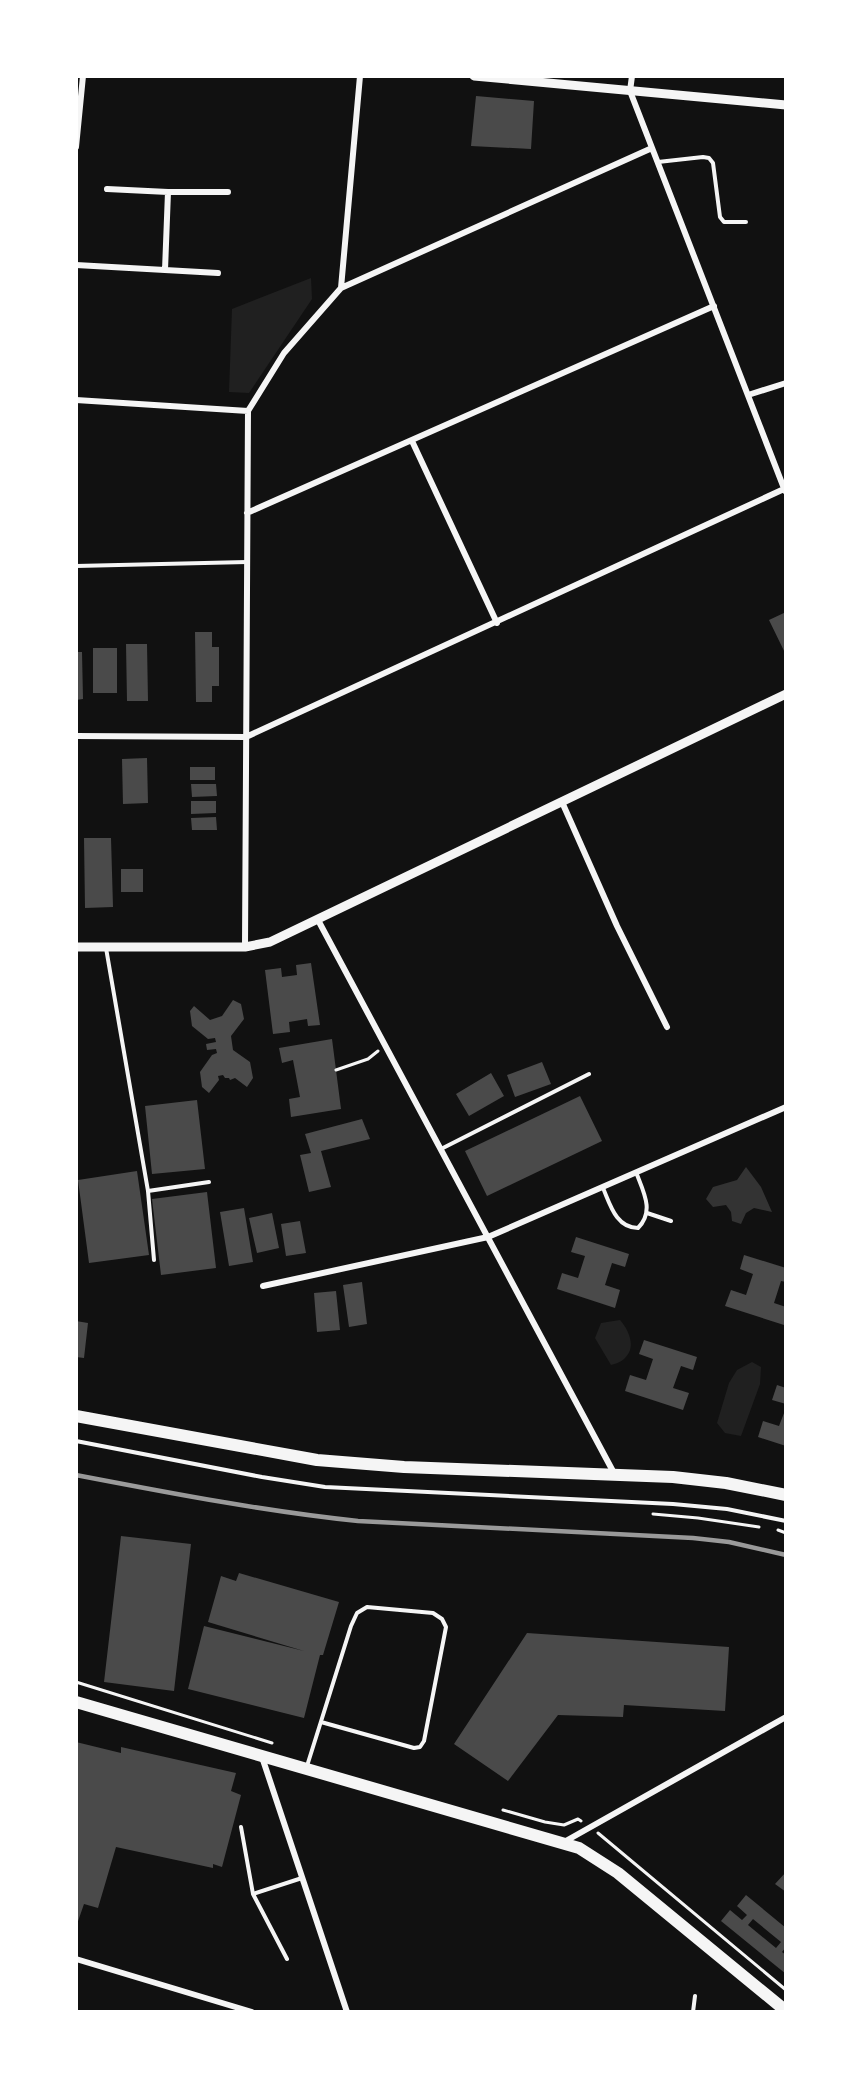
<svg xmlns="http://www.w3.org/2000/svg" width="862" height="2088" font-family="'Open Sans',sans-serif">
	<rect width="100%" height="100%" fill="#111"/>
	<path fill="#202020" d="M311 278 312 299 249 393 229 392 232 309Z
		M620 1320C629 1330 637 1348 624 1359 621 1362 615 1364 611 1365L595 1338 601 1323Z
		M752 1362 761 1367 760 1384 741 1436 725 1433 717 1423 729 1383 737 1370Z"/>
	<path fill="#333" d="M746 1167 761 1187 772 1212 754 1208 746 1213 741 1224 732 1221 731 1212 726 1205 713 1207 706 1199 713 1187 737 1180Z"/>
	<path fill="#4a4a4a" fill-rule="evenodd" d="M476 96 534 101 531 149 471 146Z
		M786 612V655L769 620Z
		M195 632H212V647H219V686H212V702H196Z
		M126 644H147L148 701H127Z
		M93 648H117V693H93Z
		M76 652H82L83 699 76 700Z
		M147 758 148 803 123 804 122 759Z
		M190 767H215V780H190Z
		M191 784H216L217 796 192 797Z
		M191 801H216V813L191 814Z
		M216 817 217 830H192L191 818Z
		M84 838H111L113 907 85 908Z
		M121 869H143V892H121Z
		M311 963 320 1025 308 1026 307 1019 289 1022 290 1032 273 1034 265 970 281 968 282 977 297 975 296 965Z
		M233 1000 241 1004 244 1019 231 1036 233 1050 250 1062 253 1078 247 1087 235 1078 230 1080 229 1078H225L223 1075 218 1076 219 1080 209 1093 202 1087 200 1072 212 1055 217 1053 216 1049 207 1050 206 1044 216 1042 215 1038 208 1039 192 1026 190 1011 194 1006 210 1020 222 1016Z
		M332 1039 341 1109 291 1117 289 1099 300 1097 293 1060 282 1063 279 1048Z
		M542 1062 551 1084 515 1097 507 1075Z
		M491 1073 504 1096 469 1116 456 1094Z
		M580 1096 602 1141 487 1196 465 1151Z
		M197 1100 205 1169 152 1174 145 1106Z
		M362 1119 370 1139 321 1151 331 1187 309 1192 300 1155 311 1153 305 1134Z
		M137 1171 149 1255 89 1263 78 1180Z
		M207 1192 216 1268 161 1275 152 1199Z
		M244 1208 253 1262 229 1266 220 1212Z
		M272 1213 279 1248 257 1253 249 1218Z
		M300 1221 306 1253 286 1256 281 1224Z
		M576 1237 629 1254 625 1267 612 1263 605 1285 620 1290 615 1308 557 1289 562 1273 578 1278 585 1256 571 1252Z
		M744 1255 786 1268V1282L781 1281 774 1303 786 1307 784 1325 725 1306 731 1290 746 1295 753 1274 740 1269Z
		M362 1282 367 1324 349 1327 343 1285Z
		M336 1291 340 1330 317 1332 314 1293Z
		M76 1321 88 1323 84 1358 76 1357Z
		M644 1340 697 1357 693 1370 681 1366 673 1388 689 1393 683 1410 625 1391 630 1375 646 1380 653 1359 639 1354Z
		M777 1385 786 1388V1404L772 1400Z
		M786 1408V1446L758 1437 763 1421 779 1426Z
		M121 1536 191 1544 174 1691 104 1682Z
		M239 1573 339 1602 323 1655H320L304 1718 188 1689 204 1626 304 1651 208 1622 221 1576 236 1581Z
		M527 1633 729 1647 725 1711 624 1705 623 1717 558 1715 508 1781 454 1744Z
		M76 1742 121 1753V1747L236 1773 231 1791 241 1795 222 1867 213 1864V1868L116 1847 98 1908 84 1904 76 1927Z
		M786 1872V1892L775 1884Z
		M746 1895 786 1928V1947L782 1952 786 1955V1974L721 1921 730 1910 742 1920 747 1915 737 1906ZM753 1919 781 1942 776 1948 748 1925Z"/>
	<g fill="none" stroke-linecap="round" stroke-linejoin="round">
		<path stroke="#f5f5f5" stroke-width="3" d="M336 1070 368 1059 378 1051
			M653 1514 698 1518 759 1527
			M778 1530 786 1533
			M76 1682 272 1743
			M503 1810 545 1822 564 1825 578 1819 581 1821
			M598 1833 786 1990"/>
		<path stroke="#f5f5f5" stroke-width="4" d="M658 162 703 157 709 158 713 163 720 217 724 222H746
			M76 566 247 562
			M106 948 148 1191 154 1260
			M441 1149 589 1074
			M603 1188C610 1204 616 1228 638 1228 655 1211 643 1191 636 1172
			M148 1191 209 1182
			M647 1213 671 1221
			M76 1441 262 1477 325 1487 673 1504 727 1509 786 1521
			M307 1766 351 1626 357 1613 367 1607 433 1613 442 1619 446 1627 424 1741 420 1747 414 1748 321 1722
			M241 1827 253 1894 302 1878
			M253 1894 287 1959
			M693 2012 695 1996"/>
		<path stroke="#f5f5f5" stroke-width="6" d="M632 76 630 91 785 491
			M76 147 83 76
			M107 189 168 192 165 270
			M168 192H228
			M76 265 218 273
			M341 288 360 76
			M748 395 786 383
			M76 400 248 411
			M412 441 497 623
			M247 513 714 306
			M76 736 246 737 784 489
			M562 802 617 926 667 1027
			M318 920 615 1475
			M245 947 248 411 284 353 341 288 652 148
			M263 1286 488 1237 786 1107
			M262 1757 347 2012
			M564 1842 786 1717
			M76 1959 252 2012"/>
		<path stroke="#f5f5f5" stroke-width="9" d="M474 76 786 105
			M76 947H245L270 942 786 694"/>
		<path stroke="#f5f5f5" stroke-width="12" d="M76 1416 317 1460 404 1467 673 1477 726 1483 786 1495
			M76 1702 579 1848 618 1873 786 2011"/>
		<path stroke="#9a9a9a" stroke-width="4.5" d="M76 1475C170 1493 263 1511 358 1521L693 1538 729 1542 786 1555"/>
	</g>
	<rect width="862" height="2088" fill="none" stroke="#ffffff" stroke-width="156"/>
</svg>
